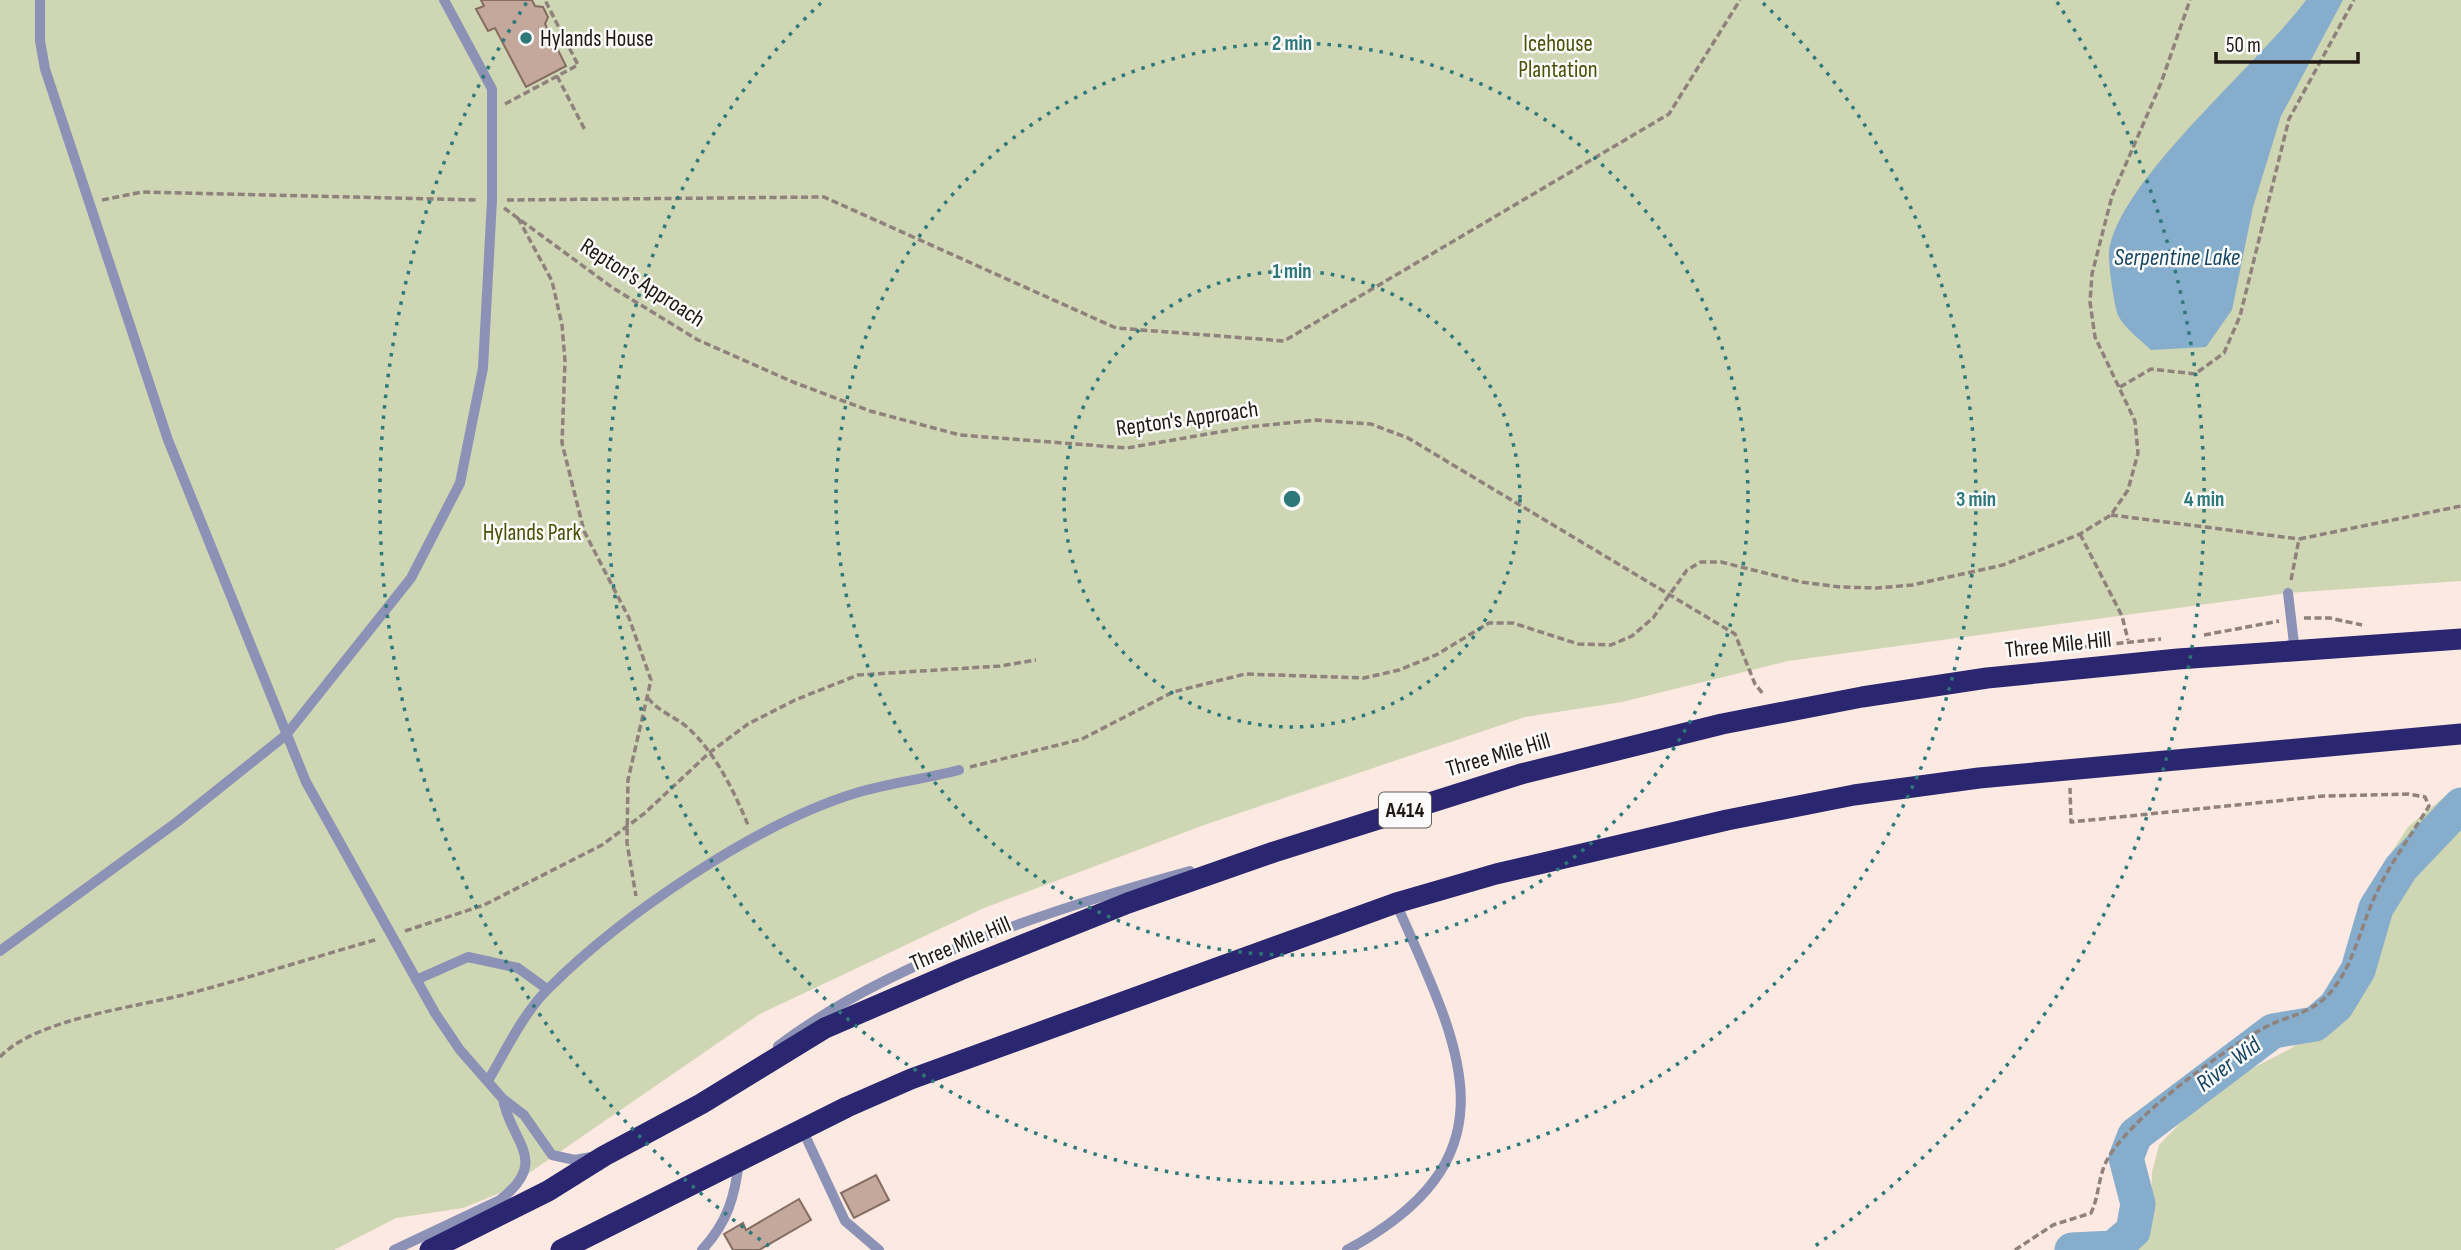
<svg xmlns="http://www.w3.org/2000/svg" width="2461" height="1250" font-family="'Sofia Sans Condensed',sans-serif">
	<rect width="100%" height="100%" fill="#fce9e2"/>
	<path fill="#cfd6b3" d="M0 0H2461V581L2288 593 1788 661 1622 702 1525 717 1204 825 984 908 760 1014 500 1193 463 1208 396 1218 334 1250H0Z
		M2461 789V1250H2127L2150 1226 2152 1172 2159 1145 2189 1114 2247 1071 2290 1049 2325 1023 2361 899 2408 827 2449 793Z"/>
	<path fill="#86adcc" d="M2306 0H2343L2281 116 2253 207 2232 310 2206 347 2151 350C2142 341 2123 327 2118 315 2114 305 2108 262 2109 251 2119 180 2260 63 2306 0Z"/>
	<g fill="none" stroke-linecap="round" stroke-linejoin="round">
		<path stroke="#86adcc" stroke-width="35" d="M2072 1250 2113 1248 2133 1231 2138 1204 2126 1158 2135 1135 2273 1031 2315 1024 2336 1006 2358 970 2376 908 2401 868 2461 805"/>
	</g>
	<path fill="#c3a89b" stroke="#866d61" stroke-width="2" d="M481 0H532L535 6 543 7 548 17 545 24 566 66 526 87 495 28 488 31 476 9 484 6Z
		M876 1175 889 1200 854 1218 841 1193Z
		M799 1199 811 1220 759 1250H733L724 1234 743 1223 746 1230Z"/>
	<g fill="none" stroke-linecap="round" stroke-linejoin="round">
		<path stroke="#8f817b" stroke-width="3.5" stroke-dasharray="7 3.5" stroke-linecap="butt" d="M557 76 586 132
			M505 104 578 65 545 0
			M102 200 142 192 478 200
			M507 200 824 197 1116 328 1284 341 1669 114 1740 0
			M504 208 613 288 698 340 793 382 870 411 960 435 1127 448 1248 427 1316 420 1371 424 1408 438 1735 634 1755 684 1764 695
			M518 218 552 281 562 325 565 361 562 443 584 531 629 618 651 680 628 780 627 843 636 896
			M2120 387 2151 369 2195 374 2224 353 2240 316 2289 119 2354 0
			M2111 515 2299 539
			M2080 534 2122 616 2128 640
			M2291 580 2299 539 2461 506
			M2304 618H2330L2362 625
			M2204 635 2279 621
			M2012 654 2161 639
			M648 698C659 712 674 716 687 727 715 752 734 791 748 825
			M970 767 1082 739 1173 692 1245 674 1364 678 1399 670 1436 655 1489 623H1513L1578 644 1611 645 1632 636 1653 618 1687 570 1701 562H1721L1801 582 1840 587 1877 588 1912 585 2003 565 2080 534 2111 515 2128 490 2138 453 2135 421 2095 337 2090 302 2092 274 2112 196 2161 83 2190 0
			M405 931 484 905 602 845 645 813 709 753 748 724 795 700 858 675 1000 666 1036 660
			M0 1057C36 1018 139 1007 191 993 254 976 316 957 378 939
			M2015 1250 2053 1225 2091 1213C2099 1196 2098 1179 2106 1162 2127 1120 2220 1052 2262 1029 2285 1016 2308 1015 2327 996 2354 968 2360 926 2377 892 2391 862 2412 834 2429 806L2425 797 2409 794 2324 796 2071 822 2070 788"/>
		<path stroke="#8c91b6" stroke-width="10" d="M40 0V41L45 69 168 440 306 782 435 1013 460 1050 503 1099 524 1115 552 1155 575 1160 591 1157
			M2288 593 2295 652
			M0 951 177 822 286 735 411 578 460 483 483 368 492 200V89L444 0
			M416 980 468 957 518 968 547 989
			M778 1046C890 961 1055 908 1190 871
			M488 1081C506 1050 524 1012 549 988 622 915 757 823 856 793 889 783 925 779 959 770
			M802 1129 845 1221 879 1250
			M394 1250 500 1200C551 1160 511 1143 503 1099
			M702 1250C727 1223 735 1197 739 1161
			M1347 1250C1521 1156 1460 1048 1396 903"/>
		<path stroke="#2a266f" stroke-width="21" d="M430 1250 548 1191 604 1156 701 1104 825 1028 960 970 1128 903 1274 852 1521 774 1722 724 1862 697 1987 678 2178 659 2461 639
			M561 1250 847 1107 911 1079 1396 903 1496 874 1727 820 1854 795 1979 778 2461 734"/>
	</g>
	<g fill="none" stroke="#2f787a" stroke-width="3.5" stroke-dasharray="3.5 7">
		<circle cx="1292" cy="499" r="228"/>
		<circle cx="1292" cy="499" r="456"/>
		<path d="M1763 3A684 684 0 1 1 821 3"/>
		<path d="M769 1246A912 912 0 0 1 527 2M2057 2A912 912 0 0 1 1815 1246"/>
	</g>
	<circle fill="#2f787a" stroke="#fbfbfb" stroke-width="2.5" cx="526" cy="38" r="7"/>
	<g text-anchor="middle" stroke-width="5" stroke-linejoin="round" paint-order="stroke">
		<rect fill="#fbfbfb" stroke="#625b59" stroke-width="2" x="1379" y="792.5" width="52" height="35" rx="5"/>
		<g font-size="21" font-weight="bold" fill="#211713">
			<text x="1405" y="817">A414</text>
		</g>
		<g font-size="23" fill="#211713" stroke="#fbfbfb" text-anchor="start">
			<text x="540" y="46">Hylands House</text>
		</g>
		<g font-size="23" fill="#4a5106" stroke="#fbfbfb">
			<text x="1558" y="51">Icehouse<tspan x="1558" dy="26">Plantation</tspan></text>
			<text x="532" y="540">Hylands Park</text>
		</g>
		<g font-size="23" fill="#211713" stroke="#fbfbfb">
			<text transform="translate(643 282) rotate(33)" y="8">Repton's Approach</text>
			<text transform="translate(1187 418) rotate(-8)" y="8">Repton's Approach</text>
			<text transform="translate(2058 644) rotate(-6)" y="8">Three Mile Hill</text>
			<text transform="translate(1498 754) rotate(-16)" y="8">Three Mile Hill</text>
			<text transform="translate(960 943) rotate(-23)" y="8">Three Mile Hill</text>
		</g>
		<g font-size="24" font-style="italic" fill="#174564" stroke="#fbfbfb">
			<text x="2177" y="265">Serpentine Lake</text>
			<text transform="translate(2228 1064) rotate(-37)" y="8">River Wid</text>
		</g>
	</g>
	<circle cx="1292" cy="499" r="10" fill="#2f787a" stroke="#fbfbfb" stroke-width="3.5"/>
	<g font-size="21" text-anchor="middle" font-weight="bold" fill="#2f787a" stroke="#fbfbfb" stroke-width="5" stroke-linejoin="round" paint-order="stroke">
		<text x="1292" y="50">2 min</text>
		<text x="1292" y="278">1 min</text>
		<text x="1976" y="506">3 min</text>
		<text x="2204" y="506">4 min</text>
	</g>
	<path d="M2216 52v10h142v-10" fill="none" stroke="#211713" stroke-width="3.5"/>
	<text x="2226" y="52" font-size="21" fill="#211713" stroke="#fbfbfb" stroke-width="5" paint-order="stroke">50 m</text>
</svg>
